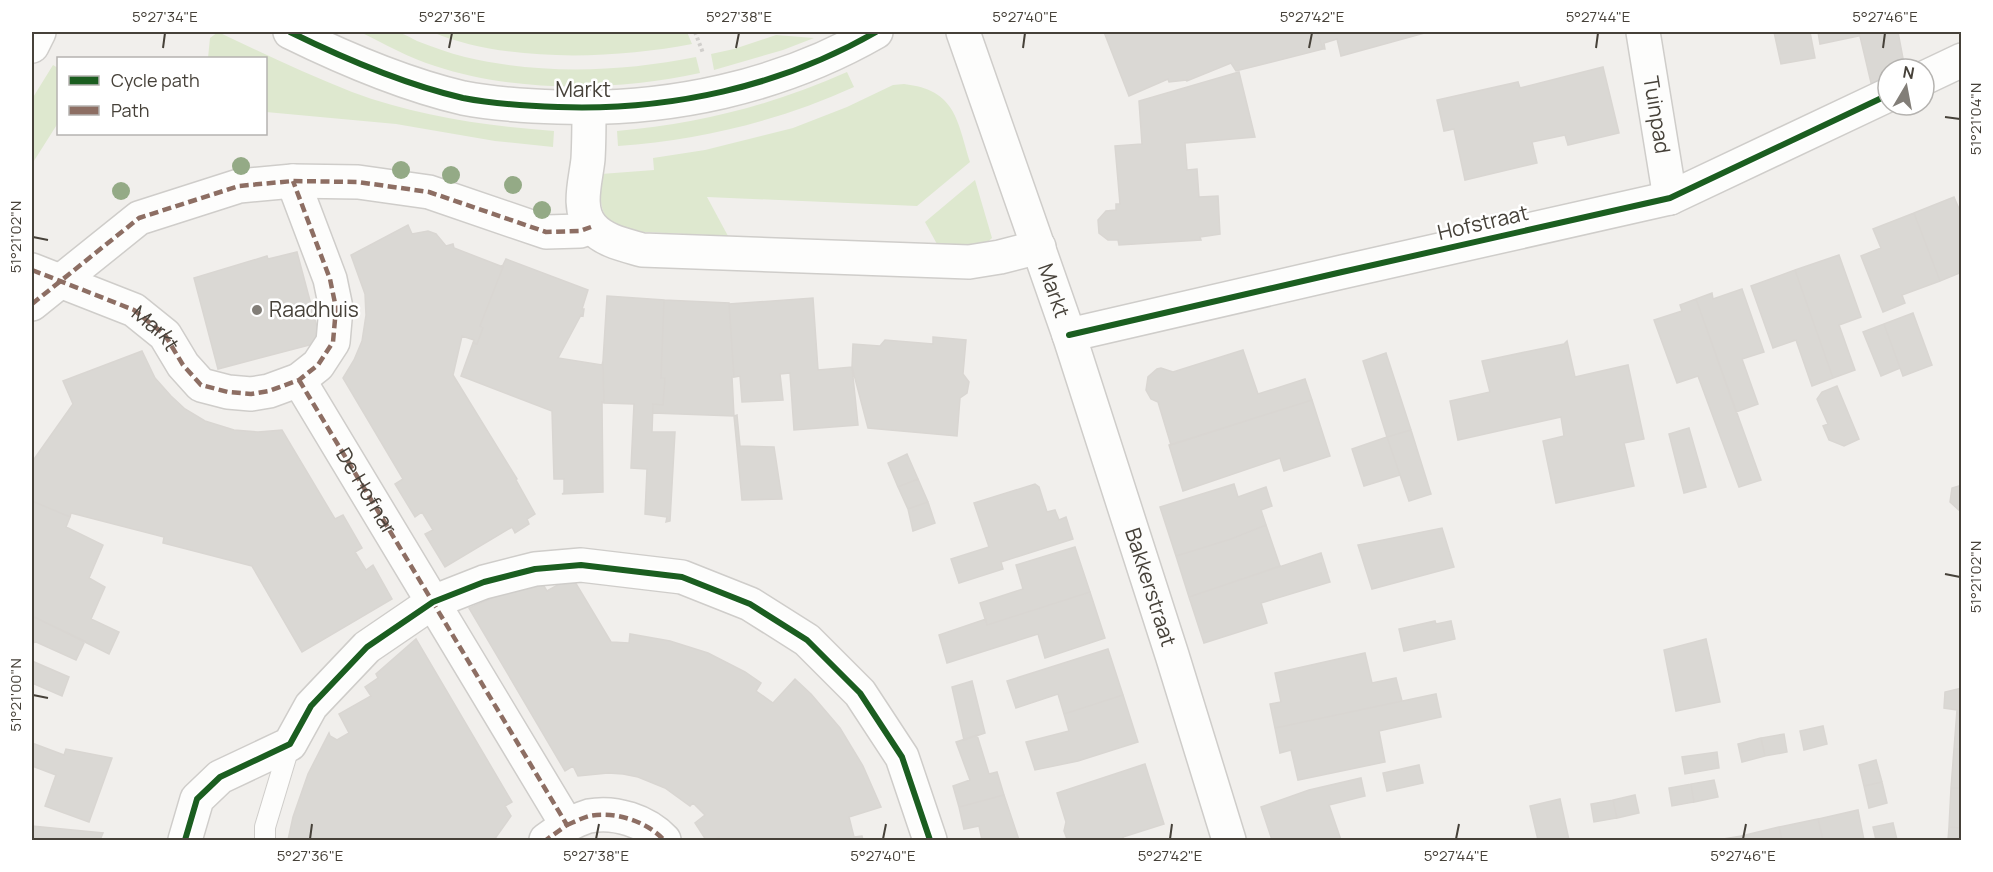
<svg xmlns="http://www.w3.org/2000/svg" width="1993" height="872" font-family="Manrope,sans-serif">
	<rect width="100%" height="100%" fill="#f1efec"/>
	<path fill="#dee8cf" d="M218 32C262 53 306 74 352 92 416 116 486 126 554 131L553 147 495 141 396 124 266 112V58H208L210 38Z
		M360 32C371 31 385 29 396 32 403 33 411 38 417 41 433 47 449 53 465 57 541 75 621 72 696 57L700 73C617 91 516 93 435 66 409 58 385 44 360 32Z
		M432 32H687L692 44C614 59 506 63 432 32Z
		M776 35 814 38 783 50 714 70 711 54 734 49Z
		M53 65 58 68V123L32 164V99Z
		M847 72 854 87C779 121 700 140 618 146L617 131C698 124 773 105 847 72Z
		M904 84C956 90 957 120 970 162L917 206 707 197 728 236 624 231C596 216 601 202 601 174L654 170 653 158 705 150 793 128 847 107 893 85Z
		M975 180 992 238C980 251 954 246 938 246L925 222Z"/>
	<path fill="#dad8d4" stroke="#d9d6d2" stroke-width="1.5" d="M1104 32H1317L1323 49 1236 71 1231 63 1187 81V80L1169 82 1168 79 1129 96Z
		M1317 32H1428L1341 56 1337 39 1324 43 1325 49H1323Z
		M1774 32H1810L1815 58 1781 64Z
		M1818 32H1859V36L1820 44Z
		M1859 32H1898L1905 69H1888V79L1872 87Z
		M1603 67 1619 133 1568 145 1565 135 1532 142 1537 163 1465 180 1454 129 1444 131 1437 100 1518 82 1520 88Z
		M1239 72 1255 137 1185 143 1187 170 1197 169 1199 197 1218 196 1220 234 1200 237 1201 240 1119 245 1118 240H1108L1099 233 1098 220 1106 211 1116 210V204H1120L1115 146 1142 144 1139 101Z
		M1954 197 1962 216V272L1940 281 1914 213Z
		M1914 213 1940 281 1902 295 1905 303 1883 312 1861 256 1881 248 1873 229Z
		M408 225 412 234 428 231 436 234 446 246 453 244 454 248 503 267 480 326 483 328 477 344 473 343 474 340 462 336 453 375 517 479 516 480 535 514 527 519 529 524 515 533 512 527 445 567 425 534 433 530 422 512 415 517 395 484 403 479 343 378 354 360 362 341 366 315 365 294 351 255Z
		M297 252 321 342 218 369 194 278 267 256 268 259Z
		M1839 255 1861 317 1839 325 1855 370 1833 378 1795 270Z
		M506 259 588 290 582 309H584L583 316 581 315 558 358 602 365 603 361 604 403 602 402 603 492 562 494 564 493V479H554L552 411 461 376 473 343 477 344 483 328 480 326 503 267H501L503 265Z
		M1795 270 1833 378 1812 386 1796 340 1773 348 1751 286Z
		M1742 289 1764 352 1742 359 1758 404 1736 412 1696 299 1712 293 1713 299Z
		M607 296 664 300 661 378H665L663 405 653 404 652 432H675L670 521 666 522 667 517 645 514 647 469 631 468 634 404 604 403 603 361Z
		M813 298 818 370 852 367 858 425 794 430 790 373 780 374 783 400 742 402 740 376 734 377 729 304Z
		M1696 299 1761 480 1739 487 1698 376 1677 383 1654 320 1682 311 1680 305Z
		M664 300 729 303 734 377H732L734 416 653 413V404L663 405 665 378H661Z
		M1913 313 1932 365 1903 376 1884 324Z
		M1884 324 1900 368 1881 376 1863 332Z
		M933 337 966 340 963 374 969 382 967 393 960 398 957 436 868 428 852 367 853 344 880 346 885 340 933 344Z
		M1567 341 1575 377 1628 365 1644 439 1624 443 1634 486 1556 503 1543 441 1564 436 1561 417 1458 440 1450 401 1490 392 1482 361 1564 344Z
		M1243 350 1258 394 1305 379 1312 400 1171 445 1158 402 1151 399 1146 390 1148 377 1157 369 1161 368 1173 372Z
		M142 351 155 378 171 396 185 409 205 421 234 430 258 432 282 430 335 519 343 515 362 548 355 552 366 570 373 565 392 599 302 652 252 566 163 543 164 537 71 513 70 517 32 501V462L73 404 63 381Z
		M1386 353 1411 430 1387 437 1363 361Z
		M1837 386 1859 439 1844 446 1829 440 1823 426 1828 424 1817 399 1822 392Z
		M1312 400 1330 456 1284 471 1280 458 1183 491 1169 445Z
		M737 415 740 446 774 447 782 499 742 500 734 416Z
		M1689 428 1706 487 1684 493 1669 434Z
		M1411 430 1431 494 1409 501 1387 437Z
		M1387 437 1400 475 1364 486 1352 449Z
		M907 454 918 479 898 487 888 463Z
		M918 479 928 502 908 509 898 487Z
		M1035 484 1039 487 1047 512 1055 510 1059 520 1066 517 1073 539 1001 562 1003 569 959 583 951 559 989 547 974 503Z
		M1234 484 1238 497 1266 487 1272 506 1261 510 1266 525 1231 539 1176 556 1160 507Z
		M1962 485V512H1961L1950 502 1952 488Z
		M32 501 70 517 66 527 103 545 89 578 105 587 91 619 119 632 109 654 32 616Z
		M928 502 935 523 913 531 908 509Z
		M1266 525 1280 566 1189 597 1176 556 1231 539Z
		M1442 528 1454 567 1372 589 1358 545Z
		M1075 547 1090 592 987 625 980 603 1023 589 1016 565Z
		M1321 553 1330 582 1261 603 1267 623 1204 643 1189 597Z
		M572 577 611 642 629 643 630 634 670 641 708 653 745 672 761 683 756 691 773 703 795 679 811 694 840 728 863 766 881 807 849 817 854 837 862 836 863 840H721L719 837 714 840H706L695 823 705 815 693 803 690 806 665 788 638 777 623 774 608 773 578 776 573 766 565 771 469 608 502 594 542 583 547 591Z
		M1090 592 1105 638 1045 658 1038 634 947 663 939 635 986 619 987 625Z
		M32 616 85 641 76 660 34 641 32 649Z
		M1435 621 1436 624 1451 621 1455 639 1404 651 1399 629Z
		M416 639 512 802 505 806 511 816 494 840H288L293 817 308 774 329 733 330 736 337 740 349 733 339 714 371 696 365 687 378 678 376 674Z
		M1706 639 1720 702 1676 711 1664 650Z
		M1108 649 1123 695 1064 714 1058 694 1016 708 1007 681Z
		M1365 653 1372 683 1396 678 1402 701 1275 728 1270 704 1281 702 1275 673Z
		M32 661 69 677 62 696 32 683Z
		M972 681 985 733 964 740 952 687Z
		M1962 688V749H1954L1957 710 1944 708 1945 692Z
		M1436 694 1441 717 1379 731 1385 762 1298 780 1291 750 1280 753 1275 728Z
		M1123 695 1138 742 1078 761 1035 770 1026 742 1069 731 1064 714Z
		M1823 726 1827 744 1804 750 1800 731Z
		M1784 734 1787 752 1765 756 1761 738Z
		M977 735 989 774 997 772 1004 795 959 807 953 786 970 780 956 742Z
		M1761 738 1765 756 1742 762 1738 744Z
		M32 743 64 755 66 749 112 758 89 822 45 806 56 775 32 766Z
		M1954 749H1962V788H1951Z
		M1717 752 1719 768 1685 774 1682 757Z
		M1876 760 1882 782 1864 786 1859 765Z
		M1145 764 1164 824 1123 837 1124 840 1067 839 1064 831 1066 822 1057 793Z
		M1419 765 1423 783 1387 791 1383 773Z
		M1361 778 1365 796 1329 805 1341 840H1272L1261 807 1309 790Z
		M1714 780 1718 797 1694 802 1691 784Z
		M1882 782 1887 803 1869 808 1864 786Z
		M1691 784 1694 802 1672 806 1669 788Z
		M1951 788H1962V828L1949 827Z
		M1004 795 1019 840H982L979 826 964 829 959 807Z
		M1635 795 1639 813 1617 818 1613 800Z
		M1560 799 1569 840H1538L1530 806Z
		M1613 800 1617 818 1594 822 1591 804Z
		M1858 810 1864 840H1823L1818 819Z
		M1818 819 1823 840H1782L1779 827Z
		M1893 823 1897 840H1876L1873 827Z
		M32 826 103 833 100 840H32Z
		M1779 827 1782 840H1742L1741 836Z
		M1949 827 1962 828V840H1948Z
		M1741 836 1742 840H1717Z"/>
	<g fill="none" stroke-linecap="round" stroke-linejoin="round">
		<defs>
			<path id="lane" d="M265 840V827L290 744"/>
			<g id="street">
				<path d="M290 32C345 59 403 84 463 98 494 104 527 106 558 107 669 111 780 87 876 32"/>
				<path id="s1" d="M963 32 1069 335 1172 655 1229 840"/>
				<path id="s2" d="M1643 32 1670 198"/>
				<path d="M32 46 39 32"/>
				<path d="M1924 78 1962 60"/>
				<path d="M589 108C589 125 589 142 588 159 586 180 576 209 592 227 604 241 625 245 642 250L969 262 1000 257 1039 247"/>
				<path d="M32 270 134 310 165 335 183 365 201 385 228 392 251 394 269 391 299 380 318 365 333 342 336 308 330 279 293 181"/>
				<path d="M32 304 139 218 239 186 293 181 358 182 429 192 546 232 580 231 591 227"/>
				<path d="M1069 335 1342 272 1670 198 1888 95"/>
				<path d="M299 380 567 825 546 840"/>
				<path d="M567 825C574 822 582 818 589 816 615 811 646 821 664 840"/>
				<path d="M185 840 197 799 220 777 290 744 311 706 367 647 433 602 484 582 535 569 581 565 682 577 750 604 807 640 860 693 902 757 930 840"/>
			</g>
		</defs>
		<use href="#lane" stroke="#cfcdca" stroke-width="22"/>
		<use href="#street" stroke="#cfcdca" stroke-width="36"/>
		<path stroke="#d1cfcc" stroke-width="4" stroke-dasharray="3 3" stroke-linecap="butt" d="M695 32 703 53"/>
		<use href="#lane" stroke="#fdfdfc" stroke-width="20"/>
		<use href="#street" stroke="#fdfdfc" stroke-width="33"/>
		<g stroke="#8d6e63" stroke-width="4.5" stroke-dasharray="9 4.5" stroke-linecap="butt">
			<path id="s3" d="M32 270 134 310 165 335 183 365 201 385 228 392 251 394 269 391 299 380 318 365 333 342 336 308 330 279 293 181"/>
			<path d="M32 304 139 218 239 186 293 181 358 182 429 192 546 232 580 231 591 227"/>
			<path id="s4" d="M299 380 567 825 546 840"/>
			<path d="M567 825C574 822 582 818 589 816 615 811 646 821 664 840"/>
		</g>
		<defs>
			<path id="cycleway" d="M290 32C345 59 403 84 463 98 494 104 527 106 558 107 669 111 780 87 876 32
				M1069 335 1342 272 1670 198 1888 95
				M185 840 197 799 220 777 290 744 311 706 367 647 433 602 484 582 535 569 581 565 682 577 750 604 807 640 860 693 902 757 930 840"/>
		</defs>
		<use href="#cycleway" stroke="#fff" stroke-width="10"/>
		<use href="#cycleway" stroke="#1b5e20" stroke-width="6"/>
	</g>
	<g fill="#94aa86">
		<circle cx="241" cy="166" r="9"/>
		<circle cx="401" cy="170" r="9"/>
		<circle cx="451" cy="175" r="9"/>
		<circle cx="513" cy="185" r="9"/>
		<circle cx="121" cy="191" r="9"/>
		<circle cx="542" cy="210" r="9"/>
	</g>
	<path fill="none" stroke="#464139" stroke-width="2" d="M163 48 165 33M449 48 452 33M736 48 739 33M1023 48 1025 33M1309 48 1312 33M1596 48 1598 33M1883 48 1885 33M1945 117 1960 119M33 237 48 240M1945 574 1960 577M33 695 48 698M310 839 312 824M596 839 599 824M883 839 886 824M1170 839 1172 824M1456 839 1459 824M1743 839 1746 824"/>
	<circle fill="#827e78" stroke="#fff" stroke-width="2" cx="257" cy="310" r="6"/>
	<g text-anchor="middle" stroke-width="5" stroke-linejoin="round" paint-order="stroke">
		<g font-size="21" fill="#464139" stroke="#fff">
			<text x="583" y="97">Markt</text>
			<text dy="7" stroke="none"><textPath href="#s2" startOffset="84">Tuinpad</textPath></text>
			<text transform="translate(1483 223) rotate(-13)" y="7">Hofstraat</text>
			<text dy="7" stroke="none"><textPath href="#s1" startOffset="274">Markt</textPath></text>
			<text dy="7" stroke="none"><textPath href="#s3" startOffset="138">Markt</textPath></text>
			<text dy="7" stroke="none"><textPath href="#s4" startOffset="130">De Hofnar</textPath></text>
			<text dy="7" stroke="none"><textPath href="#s1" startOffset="586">Bakkerstraat</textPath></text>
		</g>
		<g font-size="21" fill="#464139" stroke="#fff" text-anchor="start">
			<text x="269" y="317">Raadhuis</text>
		</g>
	</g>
	<rect width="1993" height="872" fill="none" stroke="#ffffff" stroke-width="66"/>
	<rect x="57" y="57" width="210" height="78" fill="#ffffff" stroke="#b5b3b0" stroke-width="1.5"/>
	<rect x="69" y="76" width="30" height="9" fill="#1b5e20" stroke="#b5b3b0" stroke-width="1.5"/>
	<text x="111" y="87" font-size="18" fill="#464139">Cycle path</text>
	<rect x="69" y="106" width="30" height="9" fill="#8d6e63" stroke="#b5b3b0" stroke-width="1.5"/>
	<text x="111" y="117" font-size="18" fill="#464139">Path</text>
	<g transform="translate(1906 87) rotate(10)"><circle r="28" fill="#ffffff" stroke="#b5b3b0" stroke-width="1.5"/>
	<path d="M0-4.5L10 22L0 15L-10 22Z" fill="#827e78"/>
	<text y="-9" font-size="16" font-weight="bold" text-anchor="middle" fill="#464139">N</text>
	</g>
	<rect x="33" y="33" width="1927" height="806" fill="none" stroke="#464139" stroke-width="2"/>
	<g font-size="15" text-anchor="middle" fill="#464139">
		<text x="165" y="22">5°27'34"E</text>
		<text x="452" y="22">5°27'36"E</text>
		<text x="739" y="22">5°27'38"E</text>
		<text x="1025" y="22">5°27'40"E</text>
		<text x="1312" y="22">5°27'42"E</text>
		<text x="1598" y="22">5°27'44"E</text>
		<text x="1885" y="22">5°27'46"E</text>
		<text transform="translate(1976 119) rotate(-90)" y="5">51°21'04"N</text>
		<text transform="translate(16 237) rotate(-90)" y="5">51°21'02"N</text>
		<text transform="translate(1976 577) rotate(-90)" y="5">51°21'02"N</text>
		<text transform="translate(16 695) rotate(-90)" y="5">51°21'00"N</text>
		<text x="310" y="861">5°27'36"E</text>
		<text x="596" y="861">5°27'38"E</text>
		<text x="883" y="861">5°27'40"E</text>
		<text x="1170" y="861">5°27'42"E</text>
		<text x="1456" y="861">5°27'44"E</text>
		<text x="1743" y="861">5°27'46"E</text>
	</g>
</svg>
